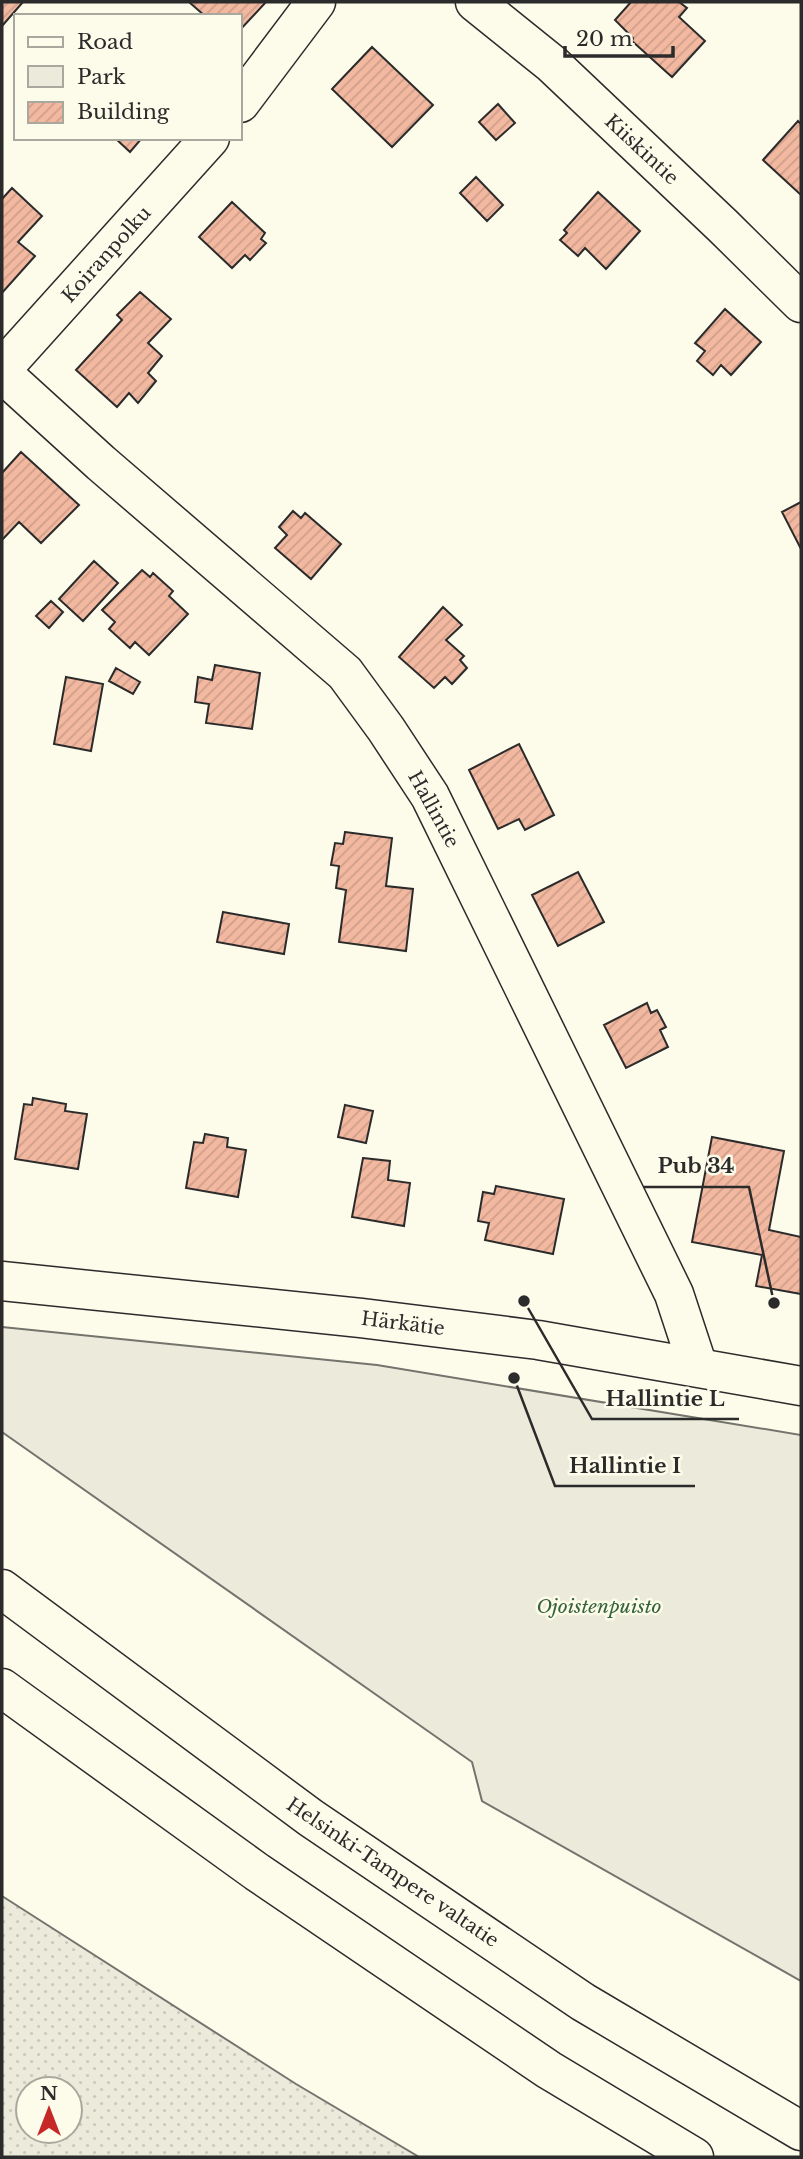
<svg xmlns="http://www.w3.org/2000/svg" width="803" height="2159" font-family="'Libre Baskerville',serif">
	<defs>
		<pattern id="grass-dots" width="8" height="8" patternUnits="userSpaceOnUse" patternTransform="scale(1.75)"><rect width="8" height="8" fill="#ecebdb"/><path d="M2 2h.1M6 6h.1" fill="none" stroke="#cbcabc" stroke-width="1.8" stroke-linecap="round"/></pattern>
		<pattern id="building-hatch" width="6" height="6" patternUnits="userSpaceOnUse" patternTransform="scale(1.75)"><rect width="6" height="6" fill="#f2b8a0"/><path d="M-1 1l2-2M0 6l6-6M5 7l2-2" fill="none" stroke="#d09e8a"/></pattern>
	</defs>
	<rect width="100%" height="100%" fill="#fdfbea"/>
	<path fill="url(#grass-dots)" stroke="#74746e" stroke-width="2" fill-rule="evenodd" d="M2 1896 296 2084 419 2157H2ZM28 2089H70V2131H28Z"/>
	<path fill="#ecebdb" stroke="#74746e" stroke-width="2" d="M2 1327 377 1365 801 1435V1981L482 1801 472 1762 2 1432Z"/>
	<path fill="url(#building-hatch)" stroke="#2b2b2b" stroke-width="2" d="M2 2H23L2 26Z
		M189 2H266L240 30V16H205Z
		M631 2H679L687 8 679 17 705 41 672 77 632 41 633 38 615 20Z
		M372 47 433 105 392 147 332 89Z
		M498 104 515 123 496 140 479 122Z
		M798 121 801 124V195L763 160Z
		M115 138H142L130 152Z
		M476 177 503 205 487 221 460 193Z
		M12 188 42 216 18 242 35 256 2 293V199Z
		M598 192 640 231 606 269 585 248 578 256 560 240 567 233 564 230Z
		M232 202 265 233 261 239 266 243 250 260 245 255 232 268 199 237Z
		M140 292 171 319 148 343 162 356 148 373 156 381 138 403 129 393 117 407 76 370 122 320 117 315Z
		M725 309 761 342 731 375 721 365 713 375 697 361 705 351 695 343Z
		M21 452 79 505 41 543 19 522 2 540V473Z
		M801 502V549L782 512Z
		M293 511 301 518 305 513 341 544 311 579 275 548 287 535 279 527Z
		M94 561 118 583 83 621 59 599Z
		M142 570 150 577 153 573 173 591 169 596 188 614 149 655 135 642 130 648 109 629 115 622 102 610Z
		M51 601 63 612 49 628 36 616Z
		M443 607 462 625 446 640 464 656 460 660 467 668 452 684 445 677 434 688 399 657Z
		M215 665 260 673 252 729 206 723 209 704 195 702 198 677 212 680Z
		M116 668 140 682 133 694 109 681Z
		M66 677 103 684 91 751 54 744Z
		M519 744 554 815 525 830 519 819 498 829 469 770Z
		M345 832 392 838 386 886 413 889 406 951 339 942 346 890 336 888 339 866 331 865 335 843 343 844Z
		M578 872 604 922 558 946 532 895Z
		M223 912 289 924 284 954 217 942Z
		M647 1003 651 1013 657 1010 666 1027 660 1030 668 1047 626 1068 604 1025Z
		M33 1098 66 1104 65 1111 87 1114 78 1169 15 1159 24 1104 32 1105Z
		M345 1105 373 1111 366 1143 338 1137Z
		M205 1134 228 1138 227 1147 246 1150 238 1197 186 1188 194 1142 203 1143Z
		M712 1137 784 1151 769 1230 801 1237V1294L756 1286 762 1255 692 1242Z
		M363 1158 390 1161 388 1180 410 1183 404 1226 352 1217Z
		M496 1186 564 1199 553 1254 485 1240 489 1223 478 1221 483 1192 494 1194Z"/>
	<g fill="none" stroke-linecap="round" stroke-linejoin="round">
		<defs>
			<path id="minor" d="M475 2 552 64 723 226 801 303
				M240 103 316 2
				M2 369 210 138
				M2 373 101 463 345 673 386 729 430 796 674 1294 698 1367"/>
			<path id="major" d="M2 1281 361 1318 538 1340 801 1386"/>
			<path id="highway" d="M2 1589 311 1818 583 2002 801 2131
				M2 1688 257 1872 549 2070 694 2157"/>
		</defs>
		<use href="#minor" stroke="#2b2b2b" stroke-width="41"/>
		<use href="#major" stroke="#2b2b2b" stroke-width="41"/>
		<use href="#highway" stroke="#2b2b2b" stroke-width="41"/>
		<use href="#minor" stroke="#fdfbea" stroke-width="38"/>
		<use href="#major" stroke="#fdfbea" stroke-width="38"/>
		<use href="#highway" stroke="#fdfbea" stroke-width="38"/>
	</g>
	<g text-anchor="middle" stroke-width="5" stroke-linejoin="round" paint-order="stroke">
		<g font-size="19" fill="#2b2b2b" stroke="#fdfbea">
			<text transform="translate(642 149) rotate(43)" y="7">Kiiskintie</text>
			<text transform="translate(106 254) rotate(-48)" y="7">Koiranpolku</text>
			<text transform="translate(434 809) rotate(61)" y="7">Hallintie</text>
			<text transform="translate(403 1323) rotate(7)" y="7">Härkätie</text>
			<text transform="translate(393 1872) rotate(34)" y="7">Helsinki-Tampere valtatie</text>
		</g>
		<g font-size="19" font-style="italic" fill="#34623c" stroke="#fdfbea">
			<text x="599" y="1613">Ojoistenpuisto</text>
		</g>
	</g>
	<path fill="none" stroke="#2b2b2b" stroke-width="2.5" d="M774 1303L749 1187H644M524 1301L592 1419H739M514 1378L555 1486H695"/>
	<g fill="#2b2b2b" stroke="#fdfbea" stroke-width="2.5">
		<circle cx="774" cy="1303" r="7"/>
		<circle cx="524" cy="1301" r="7"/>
		<circle cx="514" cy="1378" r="7"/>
	</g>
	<g font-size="21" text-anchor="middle" font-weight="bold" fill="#2b2b2b" stroke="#fdfbea" stroke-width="5" stroke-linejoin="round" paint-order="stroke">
		<text x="696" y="1173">Pub 34</text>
		<text x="665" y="1406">Hallintie L</text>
		<text x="625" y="1473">Hallintie I</text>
	</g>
	<rect width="803" height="2159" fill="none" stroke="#2b2b2b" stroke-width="7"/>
	<rect x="14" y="14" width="228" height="126" fill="#fdfbea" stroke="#a9a89e" stroke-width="2"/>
	<rect x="28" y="37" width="35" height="10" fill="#fdfbea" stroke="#a9a89e" stroke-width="2"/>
	<text x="77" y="49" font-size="21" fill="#2b2b2b">Road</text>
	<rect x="28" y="66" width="35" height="21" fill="#ecebdb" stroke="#a9a89e" stroke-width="2"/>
	<text x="77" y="84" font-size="21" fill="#2b2b2b">Park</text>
	<rect x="28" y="102" width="35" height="21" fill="url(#building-hatch)" stroke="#a9a89e" stroke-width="2"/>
	<text x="77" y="119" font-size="21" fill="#2b2b2b">Building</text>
	<g transform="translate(49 2110)"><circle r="33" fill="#fdfbea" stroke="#a9a89e" stroke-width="2"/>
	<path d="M0-5L12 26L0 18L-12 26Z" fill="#c62828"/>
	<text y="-10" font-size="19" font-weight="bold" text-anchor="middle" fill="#2b2b2b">N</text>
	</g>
	<path d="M565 46v10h108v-10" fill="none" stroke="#2b2b2b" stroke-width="3.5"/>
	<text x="576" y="46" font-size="21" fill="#2b2b2b" stroke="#fdfbea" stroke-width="5" paint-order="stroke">20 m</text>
</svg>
